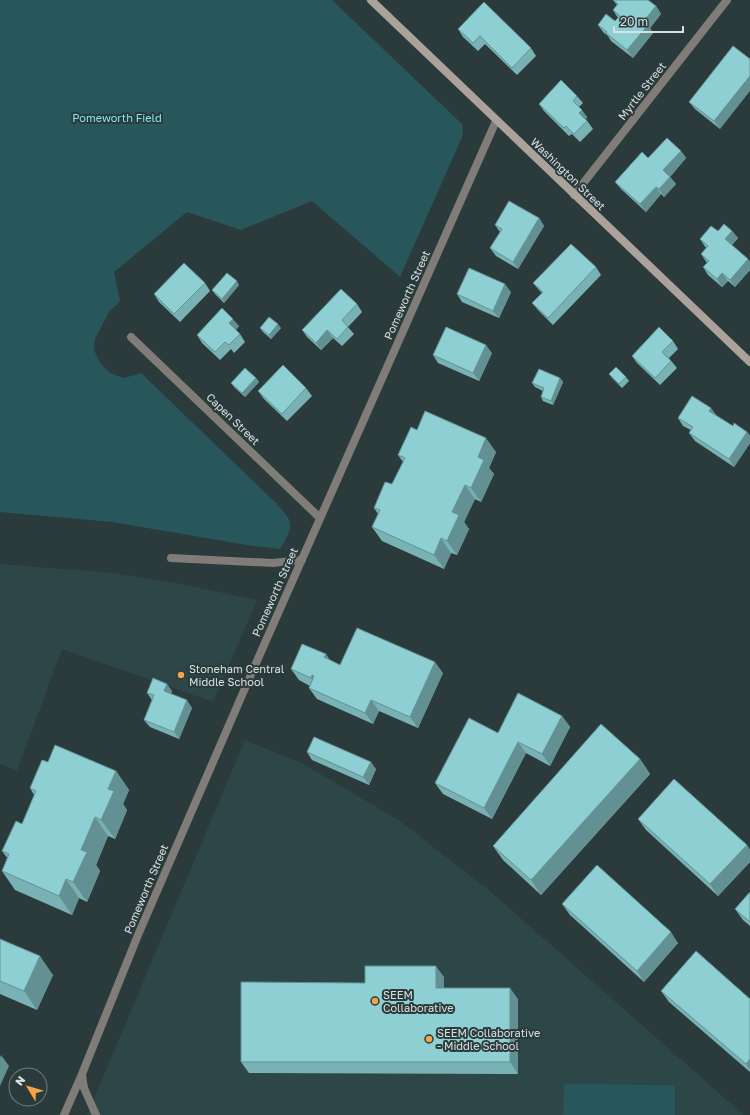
<svg xmlns="http://www.w3.org/2000/svg" width="750" height="1115" font-family="'Golos Text',sans-serif">
	<rect width="100%" height="100%" fill="#2b3a3b"/>
	<path fill="#2d4647" d="M0 564 114 573 176 583 257 600 213 702 62 649 17 771 0 764Z
		M245 740 302 763 400 821 491 892 744 1115H87Z"/>
	<path fill="#27575a" d="M0 0H332L462 124 463 135 400 277 312 201 241 230 187 212 114 272 120 301 109 312 95 339 94 350 100 363 110 373 124 378 141 373 275 502C295 523 294 525 280 549L253 546 112 522 0 512Z
		M564 1084 675 1085V1115H563Z"/>
	<g fill="none" stroke-linecap="round" stroke-linejoin="round">
		<path stroke="#807c77" stroke-width="8" d="M171 558 273 563 302 560"/>
		<path stroke="#807c77" stroke-width="8" d="M574 195 727 0
			M131 337 320 518
			M82 1075 84 1088 96 1115
			M64 1115 82 1074 138 935 249 679 496 121"/>
		<path stroke="#aaa29b" stroke-width="8" d="M371 0 750 362"/>
	</g>
	<path fill="#79b2b5" d="M613 0 656 6 661 14 650 28 653 33 633 58 611 41 608 36 603 32 598 25 615 21 618 18 613 10 617 5Z
		M458 29 531 48 536 56 517 75 485 44 478 51 463 37Z
		M733 46 720 129 695 109 689 102Z
		M577 96 583 103 579 107 587 117 586 119 593 129 580 142 572 134 569 136 544 111 539 104Z
		M681 151 686 158 670 177 676 184 664 197 661 194 646 212 621 189 615 182 648 158Z
		M539 218 544 226 518 269 496 256 490 248 500 232 495 225Z
		M718 231H732L738 238 732 245 748 259 750 262V270L735 287 728 281 722 287 708 275 703 267 707 263 701 254 706 248 700 239Z
		M596 267 601 275 553 325 538 310 532 303 542 293 539 290 533 283Z
		M205 283 210 291 180 322 159 302 154 294Z
		M239 285 224 303 215 294 212 290Z
		M511 292 499 318 462 302 457 294Z
		M357 304 362 312 348 327 354 334 342 346 333 338 321 350 307 337 302 330Z
		M239 326 236 330 240 334 245 342 234 353 231 349 220 360 202 343 197 335Z
		M260 328H281L271 339 263 332Z
		M673 341 678 349 669 358 677 368 660 385 637 363 632 356Z
		M492 353 479 381 438 363 433 355Z
		M609 374 626 377 629 381 622 388 612 378Z
		M256 378 259 382 245 397 234 387 231 383Z
		M560 378 563 382 553 405 543 401 541 397 543 391 535 387 532 383Z
		M306 388 312 396 287 421 264 399 258 391Z
		M716 416 733 426 747 432 750 436V443L734 467 695 441 689 433 691 430 683 426 678 418Z
		M417 430 496 452 489 468 494 474 481 502 475 499 464 522 469 529 457 555 451 553 444 569 382 541 372 527 378 514 374 508 392 484 403 462 398 455Z
		M326 654 329 660 340 665 443 673 418 728 379 711 373 724 317 699 309 688 310 686 299 680 291 669Z
		M172 691 171 694 192 708 179 739 150 727 144 720 152 700 147 693Z
		M562 716 570 727 550 766 526 753 492 819 443 794 435 783 498 733Z
		M307 752 376 769 369 785 312 760Z
		M640 759 650 774 541 895 503 860 493 846Z
		M48 762 116 771 129 790 123 804 127 810 115 839 108 836 96 865 100 871 87 902 79 898 72 915 15 890 2 871 8 859 2 851 22 824 34 795 30 788Z
		M638 819 747 845 750 850V862L718 896 646 830Z
		M750 892V926L743 920 735 909Z
		M562 904 678 943 644 982 570 915Z
		M0 939 53 975 37 1010 0 994Z
		M444 977V988L518 999V1074L249 1073 241 1062 365 983Z
		M661 991 750 999V1072L669 1002Z"/>
	<path fill="#639193" d="M656 6 661 14 650 28 653 33 633 58 627 50 643 22Z
		M750 76V91L720 129 714 121Z
		M582 110 587 117 584 121 579 113Z
		M681 151 686 158 669 178 663 170Z
		M670 177 676 184 664 197 659 189Z
		M656 187 661 194 646 212 640 204Z
		M539 218 544 226 518 269 513 262Z
		M732 231 738 238 730 246 725 239Z
		M748 259 750 262V270L735 287 730 280Z
		M722 273 728 281 722 287 717 279Z
		M237 281 239 285 224 303 222 299Z
		M505 284 511 292 499 318 493 311Z
		M233 319 239 326 235 331 229 323Z
		M278 324 281 328 271 339 269 335Z
		M327 330 333 338 321 350 316 343Z
		M486 345 492 353 479 381 473 373Z
		M256 378 259 382 245 397 242 393Z
		M560 378 563 382 553 405 551 401Z
		M711 408 717 416 709 411Z
		M747 432 750 436V443L734 467 729 459Z
		M486 438 496 452 489 468 494 474 481 502 471 488 478 457Z
		M465 485 475 499 464 522 469 529 457 555 447 541 452 512Z
		M441 538 451 553 444 569 434 555Z
		M326 654 334 666 324 657Z
		M435 662 443 673 418 728 410 717Z
		M312 675 320 686 318 689 311 678Z
		M167 684 172 691 169 699 164 691Z
		M187 700 192 708 179 739 174 732Z
		M371 700 379 711 373 724 365 713Z
		M562 716 570 727 550 766 542 754Z
		M518 742 526 753 492 819 484 808Z
		M640 759 650 774 541 895 531 880Z
		M371 762 376 769 369 785 363 777Z
		M116 771 129 790 123 804 127 810 115 839 101 820 108 789Z
		M95 817 108 836 96 865 100 871 87 902 73 882 81 850Z
		M747 845 750 850V862L718 896 710 884Z
		M66 879 79 898 72 915 59 896Z
		M671 932 678 943 644 982 637 971Z
		M40 956 53 975 37 1010 24 991Z
		M436 966 444 977V999L436 988Z
		M510 988 518 999V1074L510 1062Z
		M1 1055 9 1066 0 1086V1058Z
		M750 1059V1070L746 1064Z"/>
	<path fill="#8dcfd2" stroke="#639193" d="M613 0H648L656 6 643 22 648 25 627 50 606 33 607 32 598 25 606 14 615 21 620 16 613 10 618 4Z
		M484 2 531 48 512 68 480 36 473 43 458 29Z
		M733 46 750 59V76L714 121 689 102Z
		M561 80 577 96 573 101 582 110 579 113 587 121 574 134 566 126 564 128 539 104Z
		M667 138 681 151 663 170 670 177 659 189 656 187 640 204 615 182 642 152 648 158Z
		M509 201 539 218 513 262 490 248 502 229 495 225Z
		M724 224 732 231 725 239 748 259 730 280 722 273 717 279 703 267 709 261 701 254 708 246 700 239 711 226 718 231Z
		M571 244 596 267 548 318 532 303 543 292 533 283Z
		M184 263 205 283 174 314 154 294Z
		M469 268 505 284 493 311 457 294Z
		M227 273 237 281 222 299 212 290Z
		M341 289 357 304 342 320 348 327 337 339 327 330 316 343 302 330Z
		M222 308 233 319 229 323 240 334 229 345 225 342 215 352 197 335Z
		M269 317 278 324 269 335 260 328Z
		M446 327 486 345 473 373 433 355Z
		M659 327 673 341 662 352 671 361 655 378 632 356Z
		M283 365 306 388 282 414 258 391Z
		M616 367 626 377 619 384 609 374Z
		M245 368 256 378 242 393 231 383Z
		M539 369 560 378 551 401 541 397 544 388 532 383Z
		M692 396 711 408 709 411 733 426 734 423 747 432 729 459 689 433 693 427 678 418Z
		M425 411 486 438 478 457 484 460 471 488 465 485 452 512 459 515 447 541 441 538 434 555 372 527 380 510 374 508 385 482 392 484 405 458 398 455 411 427 417 430Z
		M357 628 435 662 410 717 371 700 365 713 309 688 314 676 312 675 311 678 291 669 302 644 326 654 324 657 340 665Z
		M153 678 167 684 164 691 187 700 174 732 144 720 154 695 147 693Z
		M518 693 562 716 542 754 518 742 484 808 435 783 469 718 498 733Z
		M601 724 640 759 531 880 493 846Z
		M314 737 371 762 363 777 307 752Z
		M55 745 116 771 108 789 114 791 101 820 95 817 81 850 87 852 73 882 66 879 59 896 2 871 9 854 2 851 16 821 22 824 36 791 30 788 42 760 48 762Z
		M674 779 747 845 710 884 638 819Z
		M597 865 671 932 637 971 562 904Z
		M750 892V922L735 909Z
		M0 939 40 956 24 991 0 981Z
		M696 951 750 999V1059L746 1064 661 991Z
		M365 966H436V988H510V1062H241V982L365 983Z"/>
	<g fill="#f5a345" stroke="#2b3a3b" stroke-width="1.5">
		<circle cx="181" cy="675" r="4"/>
		<circle cx="375" cy="1001" r="4"/>
		<circle cx="429" cy="1039" r="4"/>
	</g>
	<g text-anchor="middle" stroke-width="4" stroke-linejoin="round" paint-order="stroke">
		<g font-size="11" fill="#d8e1e2" stroke="#2b3a3b">
			<text transform="translate(642 91) rotate(-52)" y="4">Myrtle Street</text>
			<text transform="translate(568 174) rotate(44)" y="4">Washington Street</text>
			<text transform="translate(407 295) rotate(-66)" y="4">Pomeworth Street</text>
			<text transform="translate(233 419) rotate(44)" y="4">Capen Street</text>
			<text transform="translate(275 592) rotate(-66)" y="4">Pomeworth Street</text>
			<text transform="translate(146 889) rotate(-67)" y="4">Pomeworth Street</text>
		</g>
		<g font-size="11" fill="#83eaf0" stroke="#2b3a3b">
			<text x="117" y="122">Pomeworth Field</text>
		</g>
		<g font-size="11" fill="#d8e1e2" stroke="#2b3a3b" text-anchor="start">
			<text x="189" y="673">Stoneham Central<tspan x="189" dy="13">Middle School</tspan></text>
			<text x="383" y="999">SEEM<tspan x="383" dy="13">Collaborative</tspan></text>
			<text x="437" y="1037">SEEM Collaborative<tspan x="437" dy="13">- Middle School</tspan></text>
		</g>
	</g>
	<g transform="translate(28 1087) rotate(308)"><circle r="19" fill="#2b3a3b" stroke="#707d7e"/>
	<path d="M0-3L7 15L0 10L-7 15Z" fill="#f5a345"/>
	<text y="-6" font-size="11" font-weight="bold" text-anchor="middle" fill="#d8e1e2">N</text>
	</g>
	<path d="M614 26v6h69v-6" fill="none" stroke="#d8e1e2" stroke-width="2"/>
	<text x="620" y="26" font-size="12" fill="#d8e1e2" stroke="#2b3a3b" stroke-width="3" paint-order="stroke">20 m</text>
</svg>
